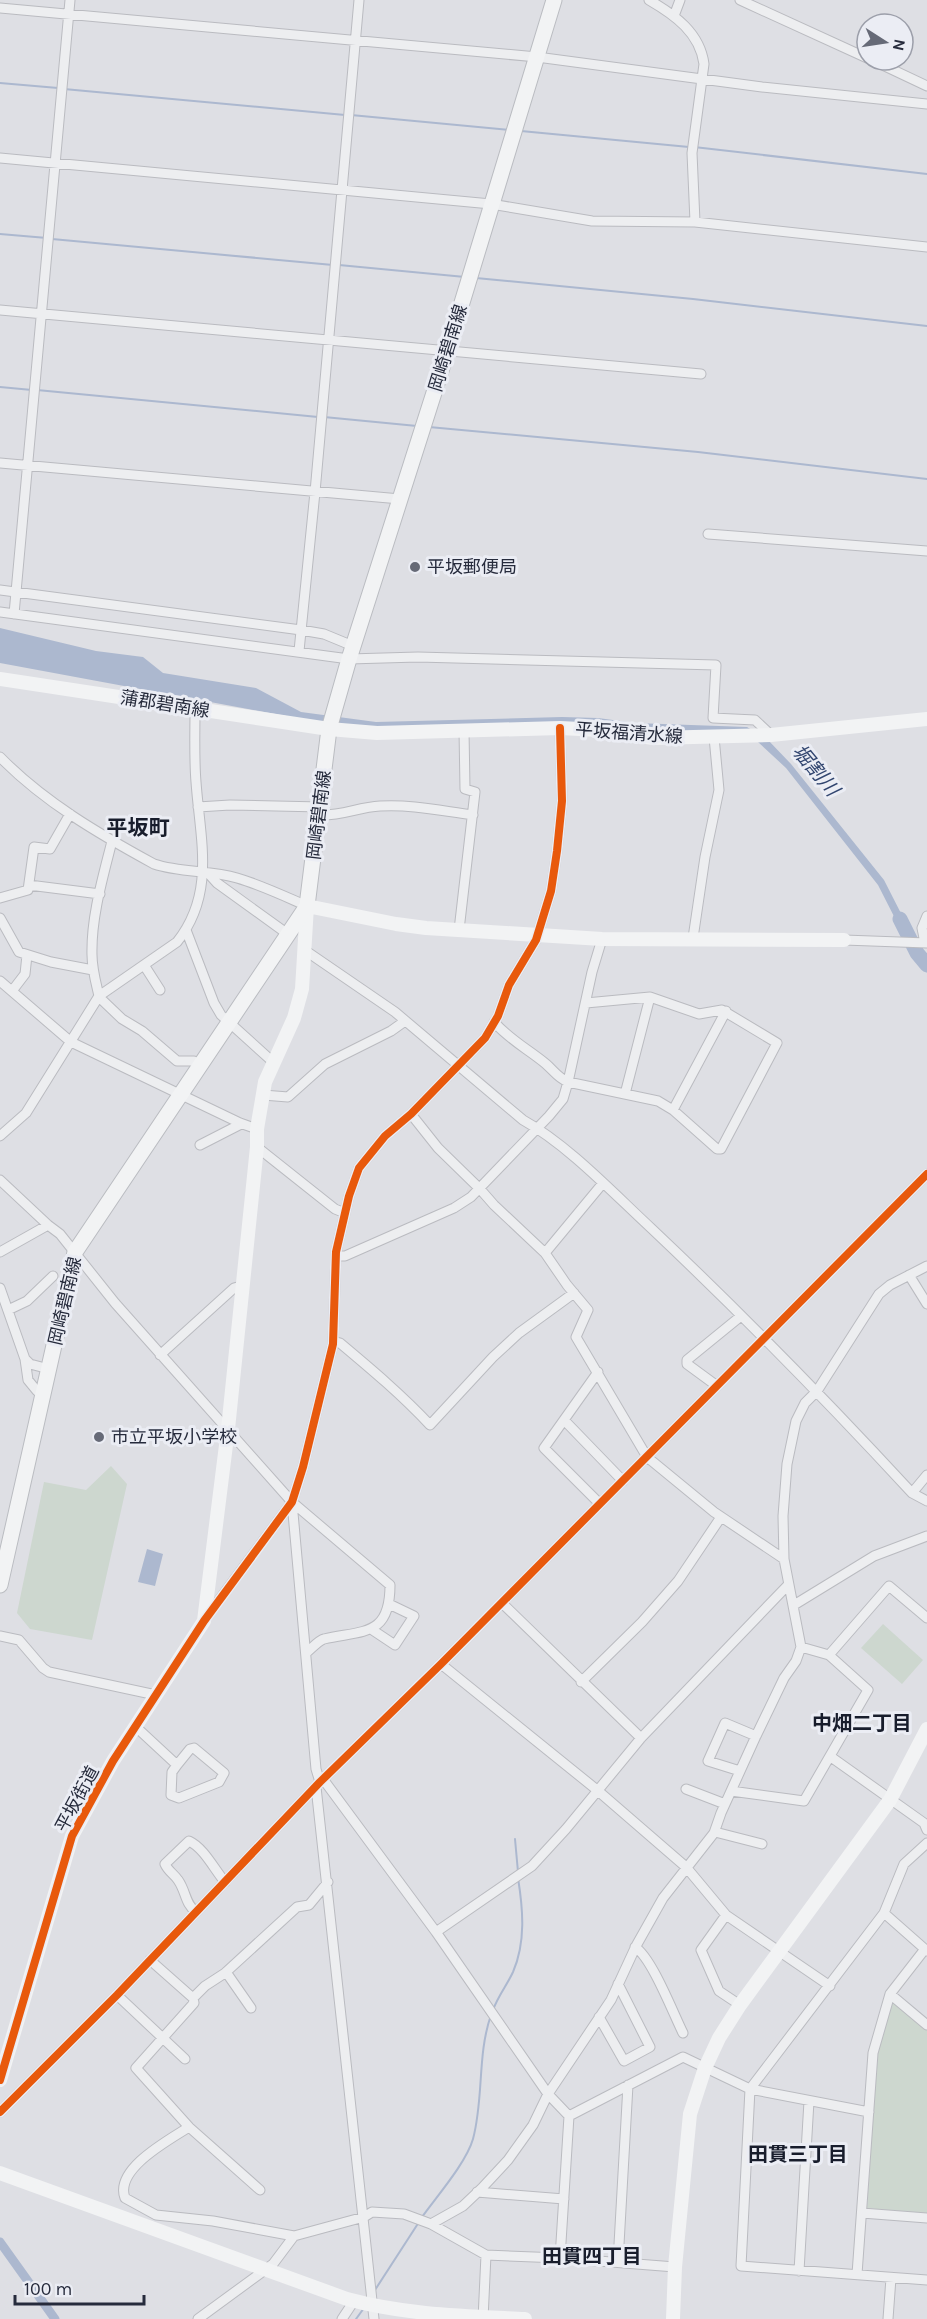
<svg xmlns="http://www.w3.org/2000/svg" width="927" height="2319" font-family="Karla,'Noto Sans JP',sans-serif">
	<rect width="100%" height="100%" fill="#dedfe4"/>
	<path fill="#cdd7cf" d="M111 1466 127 1484 92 1640 30 1629 17 1613 44 1482 86 1490Z
		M883 1624 923 1660 902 1684 861 1648Z
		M893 2002 927 2030V2214L867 2208 877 2054Z"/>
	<path fill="#acb8cf" d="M0 628 96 651 143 657 163 673 256 688 301 712 376 722 562 717 598 718 635 723 747 727 768 740 791 764 884 880 912 935 904 936 878 885 786 768 758 742 634 731 375 729 308 720 0 663Z
		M147 1549 163 1554 155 1586 138 1582Z"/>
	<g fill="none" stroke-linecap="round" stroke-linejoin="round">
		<path stroke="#acb8cf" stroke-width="2" d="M0 83 58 88
			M64 89 345 115
			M351 115 510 130
			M521 131 689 147
			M694 147 927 174
			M0 234 47 238
			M52 239 333 265
			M339 265 465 277
			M476 278 693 299 927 326
			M0 387 32 390
			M37 390 318 417
			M324 417 417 426
			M429 427 698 452 927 479
			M515 1839 518 1872
			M493 2010C498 1996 507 1985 513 1972 526 1942 523 1909 518 1878
			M422 2217C437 2196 466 2163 473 2139 484 2098 477 2055 491 2015
			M375 2290 419 2222
			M356 2319 364 2308"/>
		<path stroke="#acb8cf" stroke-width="9" d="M0 2242 55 2319"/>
		<path stroke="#acb8cf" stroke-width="15" d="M900 919 917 953 927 965"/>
		<defs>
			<path id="street" d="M649 0C675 15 700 33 704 64L692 153 695 222
				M740 0 867 58
				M0 8 537 57 762 87 927 104
				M674 16 680 0
				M872 60 927 86
				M0 158 491 204 592 221 695 222 927 247
				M0 310 701 374
				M0 463 400 499
				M708 534 927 551
				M0 590 301 630 324 634 353 646
				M0 612 349 659 418 657 716 665 713 718 755 720 771 735
				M14 614 70 0
				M299 651 315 492 359 0
				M0 757C44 802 99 834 154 864 181 873 210 870 237 878 261 885 284 896 307 906
				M198 807 230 805 321 807
				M320 815C341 816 359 807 380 806 411 804 442 811 473 815
				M208 873 217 883 289 935
				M29 885 100 894
				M0 898 28 890 34 847 50 849 70 814
				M0 918 19 952 51 962 93 970
				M186 930 214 1003 221 1015 273 1062
				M459 930 475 792 465 789 464 730
				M693 938 705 857 719 790 714 737
				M844 940 927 943
				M925 943 922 928 927 916
				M306 951 395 1012 523 1120C568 1145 613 1193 652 1229 742 1314 828 1402 912 1493L927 1501
				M144 965 160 990
				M0 981 71 1042 240 1123 257 1129
				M12 991 25 974 27 955
				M99 996C96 983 92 969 92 955 91 917 103 877 112 841
				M99 997 122 1019 142 1031 177 1061H194L200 1065
				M494 1022C511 1041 528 1049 546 1064 554 1071 558 1078 568 1082L658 1101 673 1110 717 1149H721L777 1043 722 1010 699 1014 650 997 586 1003
				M625 1094 650 997
				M263 1095 288 1097 325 1064 391 1031 405 1021
				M673 1110 726 1011
				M411 1114 438 1148 480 1189 494 1205 545 1253 567 1285 588 1310 576 1337 647 1457 714 1512 784 1559
				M0 1136 26 1113 99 996 177 942C216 893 200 839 196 782 194 758 195 733 195 709
				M200 1145 241 1124
				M257 1147 335 1209 345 1213
				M0 1180 48 1225 60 1234 115 1303 292 1502 390 1585C390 1637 363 1630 324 1639 319 1640 311 1649 306 1653
				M0 1252 48 1225
				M545 1253 603 1183
				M337 1256H345L454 1208 471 1197 549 1116 563 1099 568 1082 592 972 602 939
				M909 1275 927 1304
				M0 1288 25 1359 28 1380 37 1391 44 1393
				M8 1310 27 1301 53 1276
				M333 1341 340 1343C371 1369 402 1395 430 1425L493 1357 519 1333 574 1293
				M160 1355 234 1288 241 1286
				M25 1359 30 1364 49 1369
				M598 1372 544 1448 600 1504
				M717 1386 687 1364V1360L741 1316
				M564 1420 623 1481
				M912 1493 927 1475
				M292 1502 316 1769 320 1782
				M502 1603 641 1738
				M794 1605 874 1556 927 1536
				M205 1619 292 1502 303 1467 333 1344 336 1252 349 1196 359 1168 385 1136 411 1114 485 1038 498 1016 509 985 536 940 551 891 557 851 562 801 560 728
				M371 1629 395 1645 414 1616 389 1604
				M0 1636 19 1640 43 1668 49 1672 156 1695
				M829 1655 889 1586 927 1618
				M441 1664 597 1790 686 1867 726 1915 830 1986
				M581 1682 642 1622 678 1581 721 1517
				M136 1727 177 1765 190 1749 194 1748 224 1773 219 1782 179 1798 171 1795 172 1772 177 1765
				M831 1757 924 1823 927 1830
				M740 1771 708 1761 725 1723 756 1736
				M323 1779 436 1932 548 2094 569 2116 560 2258
				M316 1787 374 2319
				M686 1789 725 1804
				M731 1791 804 1801 868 1690 829 1655 801 1647
				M715 1832 762 1844
				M927 1843 904 1864 884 1913 750 2089 741 2266 927 2280
				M196 1912C185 1904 186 1891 178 1880 174 1874 168 1871 165 1864L189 1841C204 1848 214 1869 225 1882
				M884 1913 927 1951
				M726 1915 701 1950 719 1991 740 2005
				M436 1932 532 1866 566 1829 641 1738 788 1585
				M635 1947C652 1958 673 2013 683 2033
				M150 1960 193 1998 205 1986 225 1973 297 1907 309 1905 328 1882
				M226 1972 251 2008
				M890 1994 927 2025
				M117 1995 185 2059
				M599 2017 624 2061 650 2047 618 1984
				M0 2112 117 1995 320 1782 441 1664 927 1174
				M569 2116 683 2057 750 2089 869 2112
				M189 2127 136 2068 194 2003 193 1998
				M260 2190 189 2127C169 2140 114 2169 125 2198L156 2215 213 2221 294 2236
				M477 2192 564 2199
				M862 2213 927 2218
				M431 2224 463 2206 482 2188 508 2160 533 2125 548 2094 611 2000 636 1946 663 1898 714 1833 721 1813 756 1736 784 1678 796 1661 801 1647 784 1559 783 1516 787 1464 796 1421 805 1403 817 1391 879 1294 890 1285 927 1266
				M618 2262 628 2085
				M799 2271 809 2101
				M857 2274 873 2053 890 1994 925 1949
				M198 2319 273 2264 294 2236 364 2217 372 2212 404 2214 431 2224 486 2255 560 2258 675 2267
				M342 2319 354 2301
				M483 2319 486 2255
				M888 2319 891 2278"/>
			<path id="primary" d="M0 1585 75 1252 307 906 329 729 349 659 447 352 554 0"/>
		</defs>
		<use href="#street" stroke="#babbc0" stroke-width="11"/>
		<use href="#primary" stroke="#babcc1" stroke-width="17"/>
		<use href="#street" stroke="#edeef0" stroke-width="9"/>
		<path stroke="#f2f3f4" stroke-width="14" d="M0 679 329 729 377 733 560 728 600 730 653 738 771 735 927 719
			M0 2080 72 1836 113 1761 204 1621 228 1429 257 1147V1129L265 1082 294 1018 302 989 307 906 396 924 426 928 602 939 844 940
			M0 2173 347 2299C406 2315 465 2316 525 2319
			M673 2319 675 2267 690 2114 705 2068 719 2038 740 2005 890 1800 927 1729"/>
		<use href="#primary" stroke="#f2f3f4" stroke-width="15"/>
		<defs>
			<path id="cycleway" d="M0 2080 72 1836 113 1761 204 1621 292 1502 303 1467 333 1344 336 1252 349 1196 359 1168 385 1136 411 1114 485 1038 498 1016 509 985 536 940 551 891 557 851 562 801 560 728
				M0 2112 117 1995 320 1782 441 1664 927 1174"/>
		</defs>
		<use href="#cycleway" stroke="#ebedf4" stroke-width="11"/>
		<use href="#cycleway" stroke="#e8590c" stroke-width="8"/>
	</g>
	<g fill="#666a77" stroke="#ebedf4" stroke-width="2">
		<circle cx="415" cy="567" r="6"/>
		<circle cx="99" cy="1437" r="6"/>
	</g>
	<g text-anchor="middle" stroke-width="6" stroke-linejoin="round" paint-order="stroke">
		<g font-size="18" fill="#262b3c" stroke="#ebedf4">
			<text transform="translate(448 348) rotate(-73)" y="6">岡崎碧南線</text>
			<text transform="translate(165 704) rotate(9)" y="6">蒲郡碧南線</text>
			<text transform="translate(629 733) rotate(4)" y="6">平坂福清水線</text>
			<text transform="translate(319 815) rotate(-83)" y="6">岡崎碧南線</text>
			<text transform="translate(65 1301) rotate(-77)" y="6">岡崎碧南線</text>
			<text transform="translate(77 1799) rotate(-62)" y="6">平坂街道</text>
		</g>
		<g font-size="18" fill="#262b3c" stroke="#ebedf4" text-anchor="start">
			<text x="427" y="573">平坂郵便局</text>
			<text x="111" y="1443">市立平坂小学校</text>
		</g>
		<g font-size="20" font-style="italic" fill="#31456f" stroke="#ebedf4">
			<text transform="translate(816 770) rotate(50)" y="7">堀割川</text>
		</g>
		<g font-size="20" font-weight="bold" fill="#181d2c" stroke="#ebedf4">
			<text x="862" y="1730">中畑二丁目</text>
			<text x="798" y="2161">田貫三丁目</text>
			<text x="592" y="2263">田貫四丁目</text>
		</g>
		<g font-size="21" font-weight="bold" fill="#181d2c" stroke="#ebedf4">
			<text x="138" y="835">平坂町</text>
		</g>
	</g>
	<g transform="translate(885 42) rotate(102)"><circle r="28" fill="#ebedf4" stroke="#9c9faa" stroke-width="1.5"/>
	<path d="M0-4.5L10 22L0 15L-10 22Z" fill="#666a77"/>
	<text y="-9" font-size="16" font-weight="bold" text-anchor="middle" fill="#262b3c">N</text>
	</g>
	<path d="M15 2295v9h129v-9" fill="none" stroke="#262b3c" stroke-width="3"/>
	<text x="24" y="2295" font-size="18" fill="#262b3c" stroke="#ebedf4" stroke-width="4.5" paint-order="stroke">100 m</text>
</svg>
